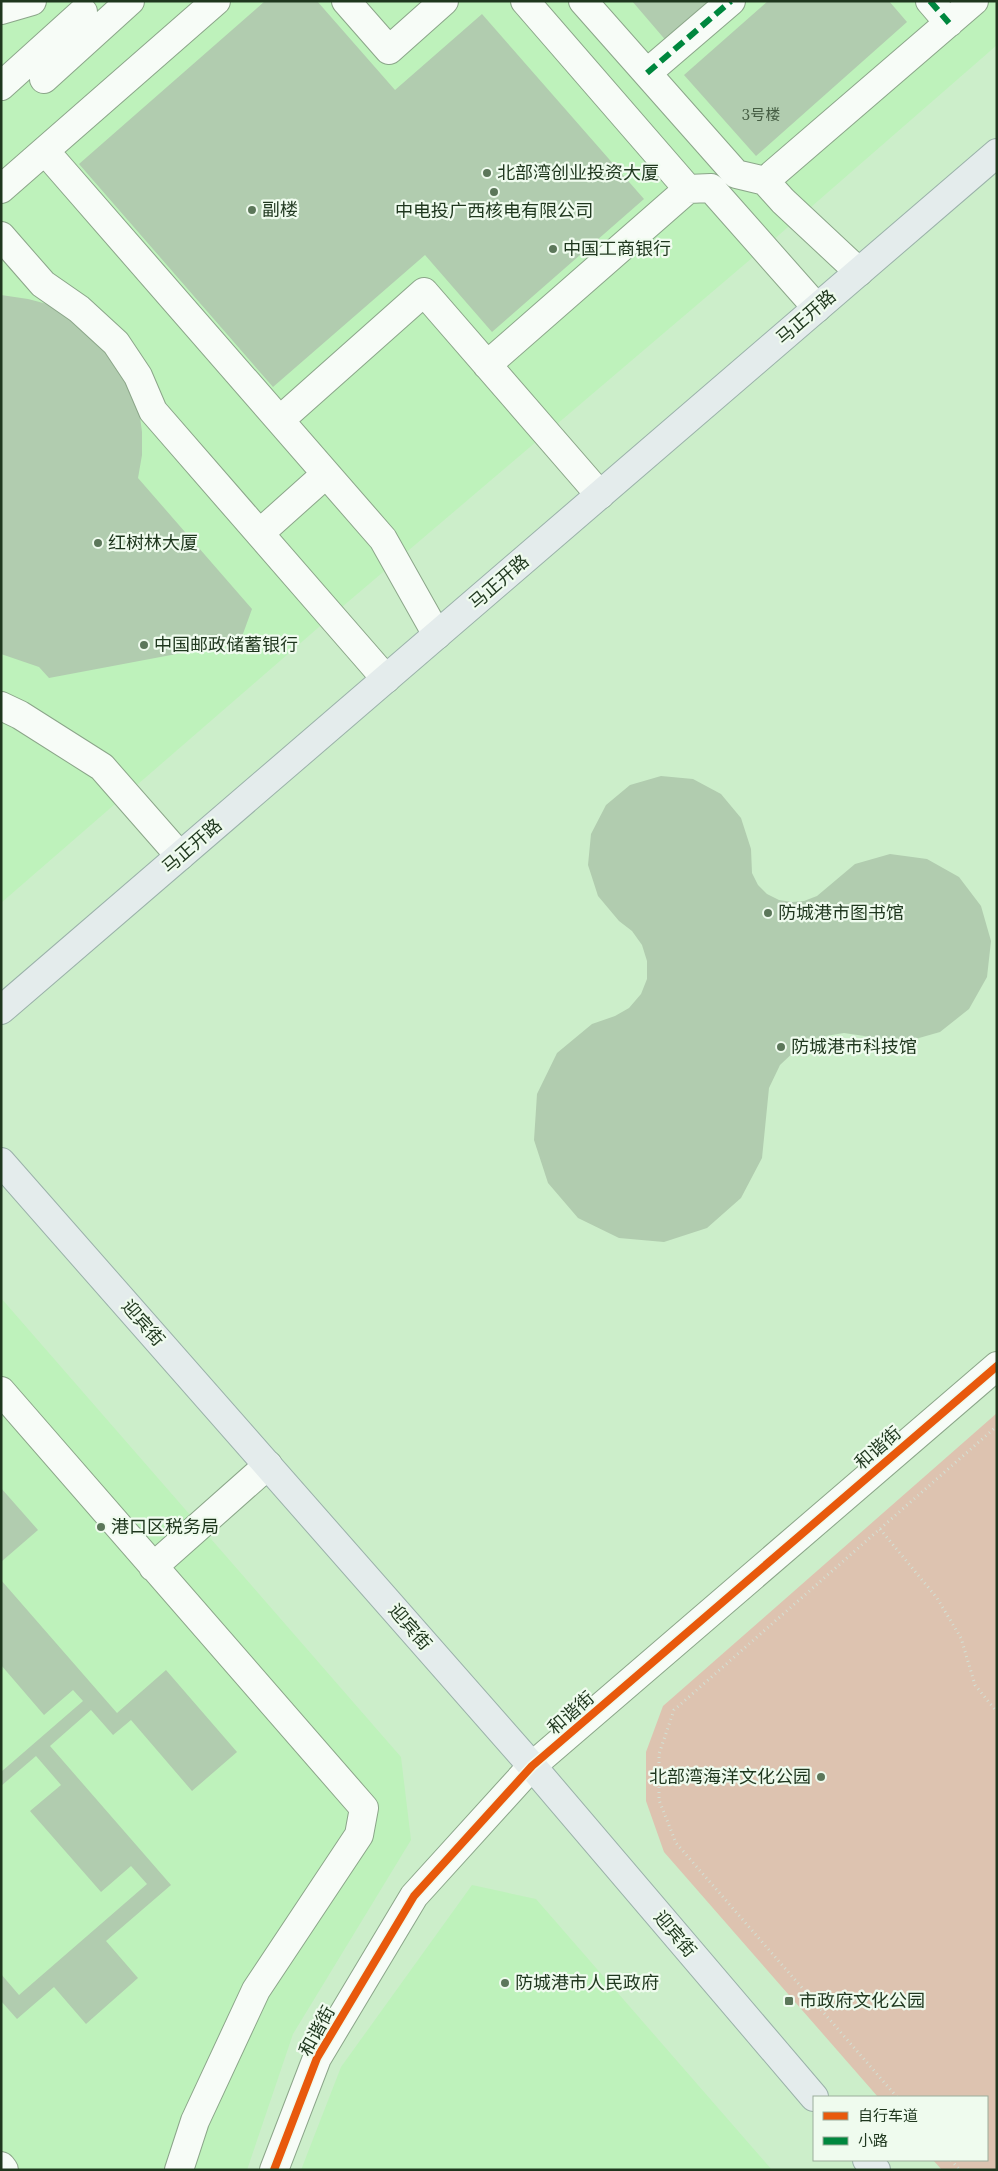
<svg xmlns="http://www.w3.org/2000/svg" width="998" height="2171" font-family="Lora,'Noto Sans SC',serif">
	<rect width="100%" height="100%" fill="#cceeca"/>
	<path fill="#bef2bb" d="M1 1H997V45L772 241 342 607 1 903Z
		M1 1298 401 1757 411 1840 293 2034 247 2170H1Z
		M472 1885 536 1899 772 2170H301L341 2067Z"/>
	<path fill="#ddc3b0" d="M997 1413V2170H942L933 2160H987V2097H878L664 1852 646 1801V1752L663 1706Z"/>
	<path fill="#b1ccaf" d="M265 1H317L395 90 482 14 644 199 492 332 425 255 273 387 79 164Z
		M632 1H715L668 43Z
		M768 1H889L907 22 756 156 684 75Z
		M1 295 28 299 51 305 72 317 121 367 139 409 142 432V455L138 478 252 609 240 642 49 678 39 667 1 654Z
		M661 776 693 779 721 794 741 818 751 849 752 873 758 885 767 894 779 900 792 902 804 901 817 896 855 864 890 854 927 859 959 877 981 906 991 941 987 977 969 1009 940 1032 905 1042 844 1033 820 1037 798 1048 780 1065 769 1088 762 1158 741 1198 707 1228 664 1242 619 1238 578 1218 548 1183 534 1140 537 1094 557 1053 592 1024 615 1016 629 1008 641 994 647 979V961L642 945 632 931 619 921 598 896 588 865 591 834 606 805 630 785Z
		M1 1488 38 1530 1 1562Z
		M1 1580 117 1713 166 1670 237 1752 192 1791 131 1720 113 1735 91 1710 50 1746 171 1885 106 1941 138 1978 86 2024 54 1987 17 2019 1 2001V1974L19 1995 147 1884 131 1866 101 1892 30 1811 61 1785 36 1756 1 1786V1772L83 1701 73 1690 44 1715 1 1665Z"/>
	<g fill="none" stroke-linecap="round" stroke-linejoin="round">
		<defs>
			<path id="minor" d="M346 1 389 50 444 1
				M525 1 688 189 711 188 817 308
				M583 1 736 174 765 181 783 201 859 272
				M930 1 949 23
				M1 10 32 1
				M647 73 731 1
				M44 79 130 1
				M1 86 83 12
				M45 151 383 539 437 635
				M765 181 974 1
				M1 189 216 1
				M1 236 43 284 79 309 116 343 138 376 153 411 386 679
				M487 365 688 189
				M280 420 424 292 600 495
				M260 533 326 474
				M1 706 20 715 102 767 180 856
				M1 1391 364 1808 359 1835 256 1990 195 2121 179 2170
				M153 1567 268 1465
				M1 2166 4 2170
				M274 2170 317 2058 414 1896 532 1766 997 1366"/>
			<path id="major" d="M1 1010 997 153
				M1 1162 532 1766 814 2097
				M867 2160 876 2170"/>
		</defs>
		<use href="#minor" stroke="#8ba589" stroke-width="30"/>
		<use href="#major" stroke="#9ab1a9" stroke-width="30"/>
		<path stroke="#d4e0d4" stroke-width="3" stroke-dasharray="1 4" stroke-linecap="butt" d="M880 1529 937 1598 961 1638 975 1685 997 1712
			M897 2097 676 1843 659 1800V1754L674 1710 997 1426
			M951 2160 960 2170"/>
		<use href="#minor" stroke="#f7fcf7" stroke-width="28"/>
		<use href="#major" stroke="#e4ecec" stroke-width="28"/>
		<path stroke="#00873e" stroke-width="6" stroke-dasharray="12 6" stroke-linecap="butt" d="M930 1 949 23
			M647 73 731 1"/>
		<defs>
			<path id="cycleway" d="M274 2170 317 2058 414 1896 532 1766 997 1366"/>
		</defs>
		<use href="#cycleway" stroke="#effbee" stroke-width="11"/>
		<use href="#cycleway" stroke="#e8590c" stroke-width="8"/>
	</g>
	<g fill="#5c775a" stroke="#effbee" stroke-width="2">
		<circle cx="487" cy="173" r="5"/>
		<circle cx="494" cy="192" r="5"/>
		<circle cx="252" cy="210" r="5"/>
		<circle cx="553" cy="249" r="5"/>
		<circle cx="98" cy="543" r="5"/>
		<circle cx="144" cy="645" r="5"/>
		<circle cx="768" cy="913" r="5"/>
		<circle cx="781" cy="1047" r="5"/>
		<circle cx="101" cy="1527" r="5"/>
		<circle cx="821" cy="1777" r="5"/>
		<circle cx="505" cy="1983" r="5"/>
		<rect x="784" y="1996" width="10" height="10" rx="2.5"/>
	</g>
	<g text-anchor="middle" stroke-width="4.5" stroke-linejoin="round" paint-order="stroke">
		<g font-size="15" fill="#445c42">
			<text x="761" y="120">3号楼</text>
		</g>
		<g font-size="18" fill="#1f371e" stroke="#effbee" text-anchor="start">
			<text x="497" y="179">北部湾创业投资大厦</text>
			<text x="262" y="216">副楼</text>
			<text x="494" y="217" text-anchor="middle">中电投广西核电有限公司</text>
			<text x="563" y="255">中国工商银行</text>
			<text x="108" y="549">红树林大厦</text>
			<text x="154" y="651">中国邮政储蓄银行</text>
			<text x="778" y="919">防城港市图书馆</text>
			<text x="791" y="1053">防城港市科技馆</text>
			<text x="111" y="1533">港口区税务局</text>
			<text x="811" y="1783" text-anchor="end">北部湾海洋文化公园</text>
			<text x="515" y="1989">防城港市人民政府</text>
			<text x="799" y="2007">市政府文化公园</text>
		</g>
		<g font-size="18" fill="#1f371e" stroke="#effbee">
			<text transform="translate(806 317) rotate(-41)" y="6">马正开路</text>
			<text transform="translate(499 582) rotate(-41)" y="6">马正开路</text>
			<text transform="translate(192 846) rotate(-41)" y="6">马正开路</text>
			<text transform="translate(143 1323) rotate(49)" y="6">迎宾街</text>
			<text transform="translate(878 1448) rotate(-41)" y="6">和谐街</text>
			<text transform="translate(410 1627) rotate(49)" y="6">迎宾街</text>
			<text transform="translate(571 1713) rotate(-41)" y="6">和谐街</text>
			<text transform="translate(675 1934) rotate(50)" y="6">迎宾街</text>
			<text transform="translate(317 2031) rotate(-61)" y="6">和谐街</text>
		</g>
	</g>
	<rect width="998" height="2171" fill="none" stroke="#1f371e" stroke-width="5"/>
	<rect x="813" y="2096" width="175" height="65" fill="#effbee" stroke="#9cad9b"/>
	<rect x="823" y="2112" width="25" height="8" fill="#e8590c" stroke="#9cad9b"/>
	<text x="858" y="2121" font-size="15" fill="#1f371e">自行车道</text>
	<rect x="823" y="2137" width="25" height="8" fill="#00873e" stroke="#9cad9b"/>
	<text x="858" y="2146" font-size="15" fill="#1f371e">小路</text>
</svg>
